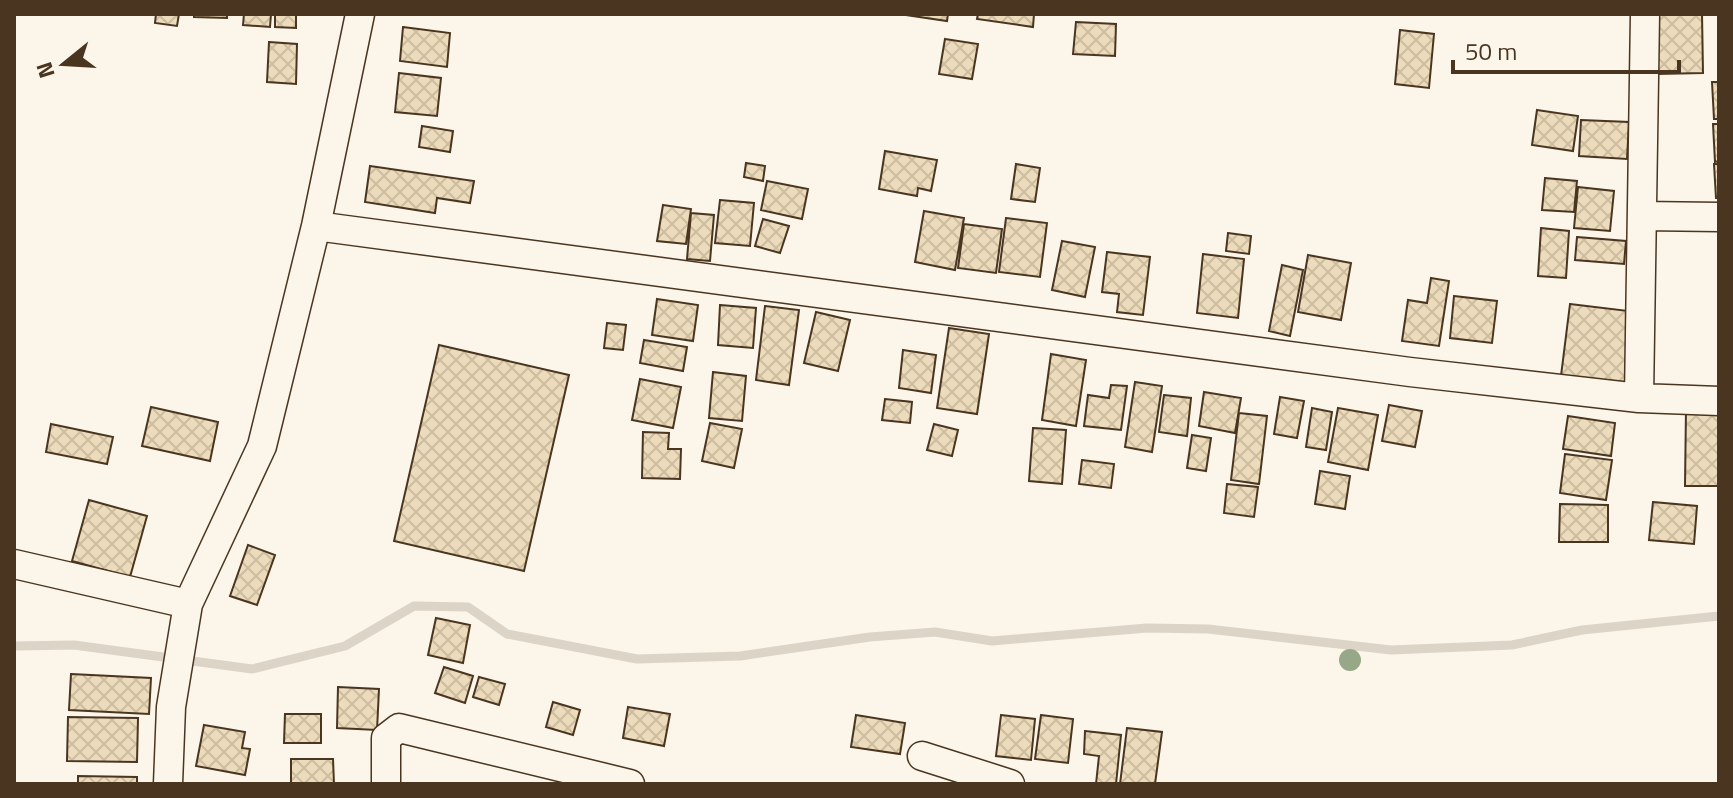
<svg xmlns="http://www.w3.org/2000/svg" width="1733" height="798" font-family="'Titillium Web',sans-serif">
	<defs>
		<pattern id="building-cross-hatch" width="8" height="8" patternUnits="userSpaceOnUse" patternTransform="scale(2)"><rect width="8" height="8" fill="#ecdcbc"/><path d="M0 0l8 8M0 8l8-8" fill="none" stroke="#ccbda1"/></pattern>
	</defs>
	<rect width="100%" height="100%" fill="#fbf6e9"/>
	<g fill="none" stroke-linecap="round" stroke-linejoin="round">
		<path stroke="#dcd4c6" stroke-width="9" d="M14 646 74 645 252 669 345 646 414 606 468 607 507 634 637 659 740 656 870 637 935 632 992 641 1147 628 1208 629 1391 650 1512 645 1582 630 1719 616"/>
	</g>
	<path fill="url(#building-cross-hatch)" stroke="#4a3520" stroke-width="2" d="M156 14H179L177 26 155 23Z
		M194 14H227V18L194 17Z
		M244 14H271L270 27 243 25Z
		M275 14H296V28L275 27Z
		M899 14H948L947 21Z
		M978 14H1034L1033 27 977 19Z
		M1656 14H1702L1703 73 1657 74Z
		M1076 22 1116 24 1115 56 1073 54Z
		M403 27 450 33 447 67 400 61Z
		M1400 30 1434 34 1429 88 1395 84Z
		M945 39 978 44 972 79 939 74Z
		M269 42 297 44 296 84 267 82Z
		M399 73 441 78 437 116 395 112Z
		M1712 82H1719V119H1714Z
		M1537 110 1578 116 1573 151 1532 145Z
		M1581 120 1629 122 1627 159 1579 156Z
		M1713 124H1719V161L1715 162Z
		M422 126 453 131 450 152 419 147Z
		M885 151 937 160 931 191 918 188 917 196 879 189Z
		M746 163 765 166 763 181 744 177Z
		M1016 164 1040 168 1035 202 1011 199Z
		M1714 164H1719V198H1716Z
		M370 166 474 181 470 203 437 198 435 213 365 202Z
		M1545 178 1577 181 1574 212 1542 210Z
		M767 181 808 189 802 219 761 210Z
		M1578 187 1614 191 1610 231 1574 228Z
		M720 200 754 203 750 246 715 243Z
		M663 205 691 209 686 244 657 241Z
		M924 211 964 218 955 270 915 262Z
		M691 213 714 215 710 261 687 259Z
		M1006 218 1047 223 1040 277 999 272Z
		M763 219 789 226 780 253 755 246Z
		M964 224 1002 229 996 273 958 268Z
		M1541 228 1569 231 1566 278 1538 276Z
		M1228 233 1251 236 1249 254 1226 251Z
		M1577 237 1626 241 1624 264 1575 260Z
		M1062 241 1095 247 1085 297 1052 290Z
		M1107 252 1150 257 1143 315 1117 312 1119 294 1102 292Z
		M1203 254 1244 259 1238 318 1197 313Z
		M1308 255 1351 263 1341 320 1298 312Z
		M1282 265 1303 270 1290 336 1269 331Z
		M1431 278 1449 281 1439 346 1402 341 1408 300 1427 303Z
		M1454 296 1497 301 1492 343 1450 338Z
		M657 299 698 305 693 341 652 335Z
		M1570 304 1637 312 1628 384 1561 376Z
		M720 305 756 308 753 348 718 345Z
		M765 306 799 310 789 385 756 380Z
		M816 312 850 320 838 371 804 363Z
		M607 323 626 325 623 350 604 348Z
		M949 328 989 334 977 414 937 408Z
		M644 340 687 347 683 371 640 363Z
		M439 345 569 375 524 571 394 541Z
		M903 350 936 355 931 393 899 388Z
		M1051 354 1086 360 1076 426 1042 420Z
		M713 372 746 376 742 421 709 418Z
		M640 379 681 387 673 428 632 420Z
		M1135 382 1162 386 1152 452 1125 447Z
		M1111 385 1127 386 1121 430 1084 426 1088 395 1109 398Z
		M1204 392 1241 398 1235 433 1199 426Z
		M1164 395 1191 398 1187 436 1159 432Z
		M1280 397 1304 401 1297 438 1274 434Z
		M885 399 912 402 910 423 882 420Z
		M1389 405 1422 411 1415 447 1382 441Z
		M151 407 218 422 210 461 142 446Z
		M1312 408 1332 412 1326 450 1306 447Z
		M1338 408 1378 415 1368 470 1328 462Z
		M1686 409 1719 410V486H1685Z
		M1239 413 1267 416 1259 484 1231 480Z
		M1568 416 1615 423 1611 456 1563 449Z
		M710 423 742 429 734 468 702 461Z
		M51 424 113 437 107 464 46 452Z
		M934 424 958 430 952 456 927 450Z
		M1033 428 1066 430 1062 484 1029 481Z
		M643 432 669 433 668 449H681L680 479 642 478Z
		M1192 435 1211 438 1206 471 1187 468Z
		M1565 454 1612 460 1606 500 1560 493Z
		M1082 460 1114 464 1111 488 1079 484Z
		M1320 471 1350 476 1345 509 1315 504Z
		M1227 484 1258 487 1254 517 1224 513Z
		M89 500 147 516 130 577 72 561Z
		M1653 502 1697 506 1694 544 1649 540Z
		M1560 504 1608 505V542H1559Z
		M248 545 275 555 257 605 230 596Z
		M436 618 470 625 463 663 428 655Z
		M444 667 473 676 465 703 435 693Z
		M71 674 151 678 149 714 69 710Z
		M479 677 505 684 499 705 473 697Z
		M338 687 379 689 377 730 337 728Z
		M553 702 580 710 573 735 546 727Z
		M628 707 670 714 664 746 623 738Z
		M285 714H321V743H284Z
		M856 715 905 723 900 754 851 747Z
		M1001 715 1035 719 1031 760 996 756Z
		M1041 715 1073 719 1068 763 1035 759Z
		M68 717 138 718 137 762 67 761Z
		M204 725 245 732 242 748 250 749 245 775 196 766Z
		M1127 728 1162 732 1155 784H1120Z
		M1085 731 1121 735 1116 784H1096L1099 756 1084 754Z
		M291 759H333L334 784H291Z
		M78 776 137 777V784H78Z"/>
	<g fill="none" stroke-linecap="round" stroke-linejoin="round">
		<defs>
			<path id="minor" d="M1642 216 1719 217
				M316 226 1410 372 1639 398 1719 401
				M1639 398 1645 14
				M14 564 188 604
				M922 756 1010 784
				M168 784 171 707 188 604 262 446 316 226 360 14
				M386 784V738L399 728 630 784"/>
		</defs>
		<use href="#minor" stroke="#4a3520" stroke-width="31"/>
		<use href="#minor" stroke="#fbf6e9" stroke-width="28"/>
	</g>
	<circle fill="#96a887" cx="1350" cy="660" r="11"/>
	<rect width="1733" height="798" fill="none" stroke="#4a3520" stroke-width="32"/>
	<g transform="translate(64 64) rotate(252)" stroke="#fbf6e9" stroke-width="6" paint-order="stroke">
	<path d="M0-6L14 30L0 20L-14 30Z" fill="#4a3520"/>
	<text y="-12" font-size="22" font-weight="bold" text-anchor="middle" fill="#4a3520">N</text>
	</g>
	<path d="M1453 60v12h226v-12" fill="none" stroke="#4a3520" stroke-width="4"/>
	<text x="1465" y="60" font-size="24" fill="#4a3520" stroke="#fbf6e9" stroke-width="6" paint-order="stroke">50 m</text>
</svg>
